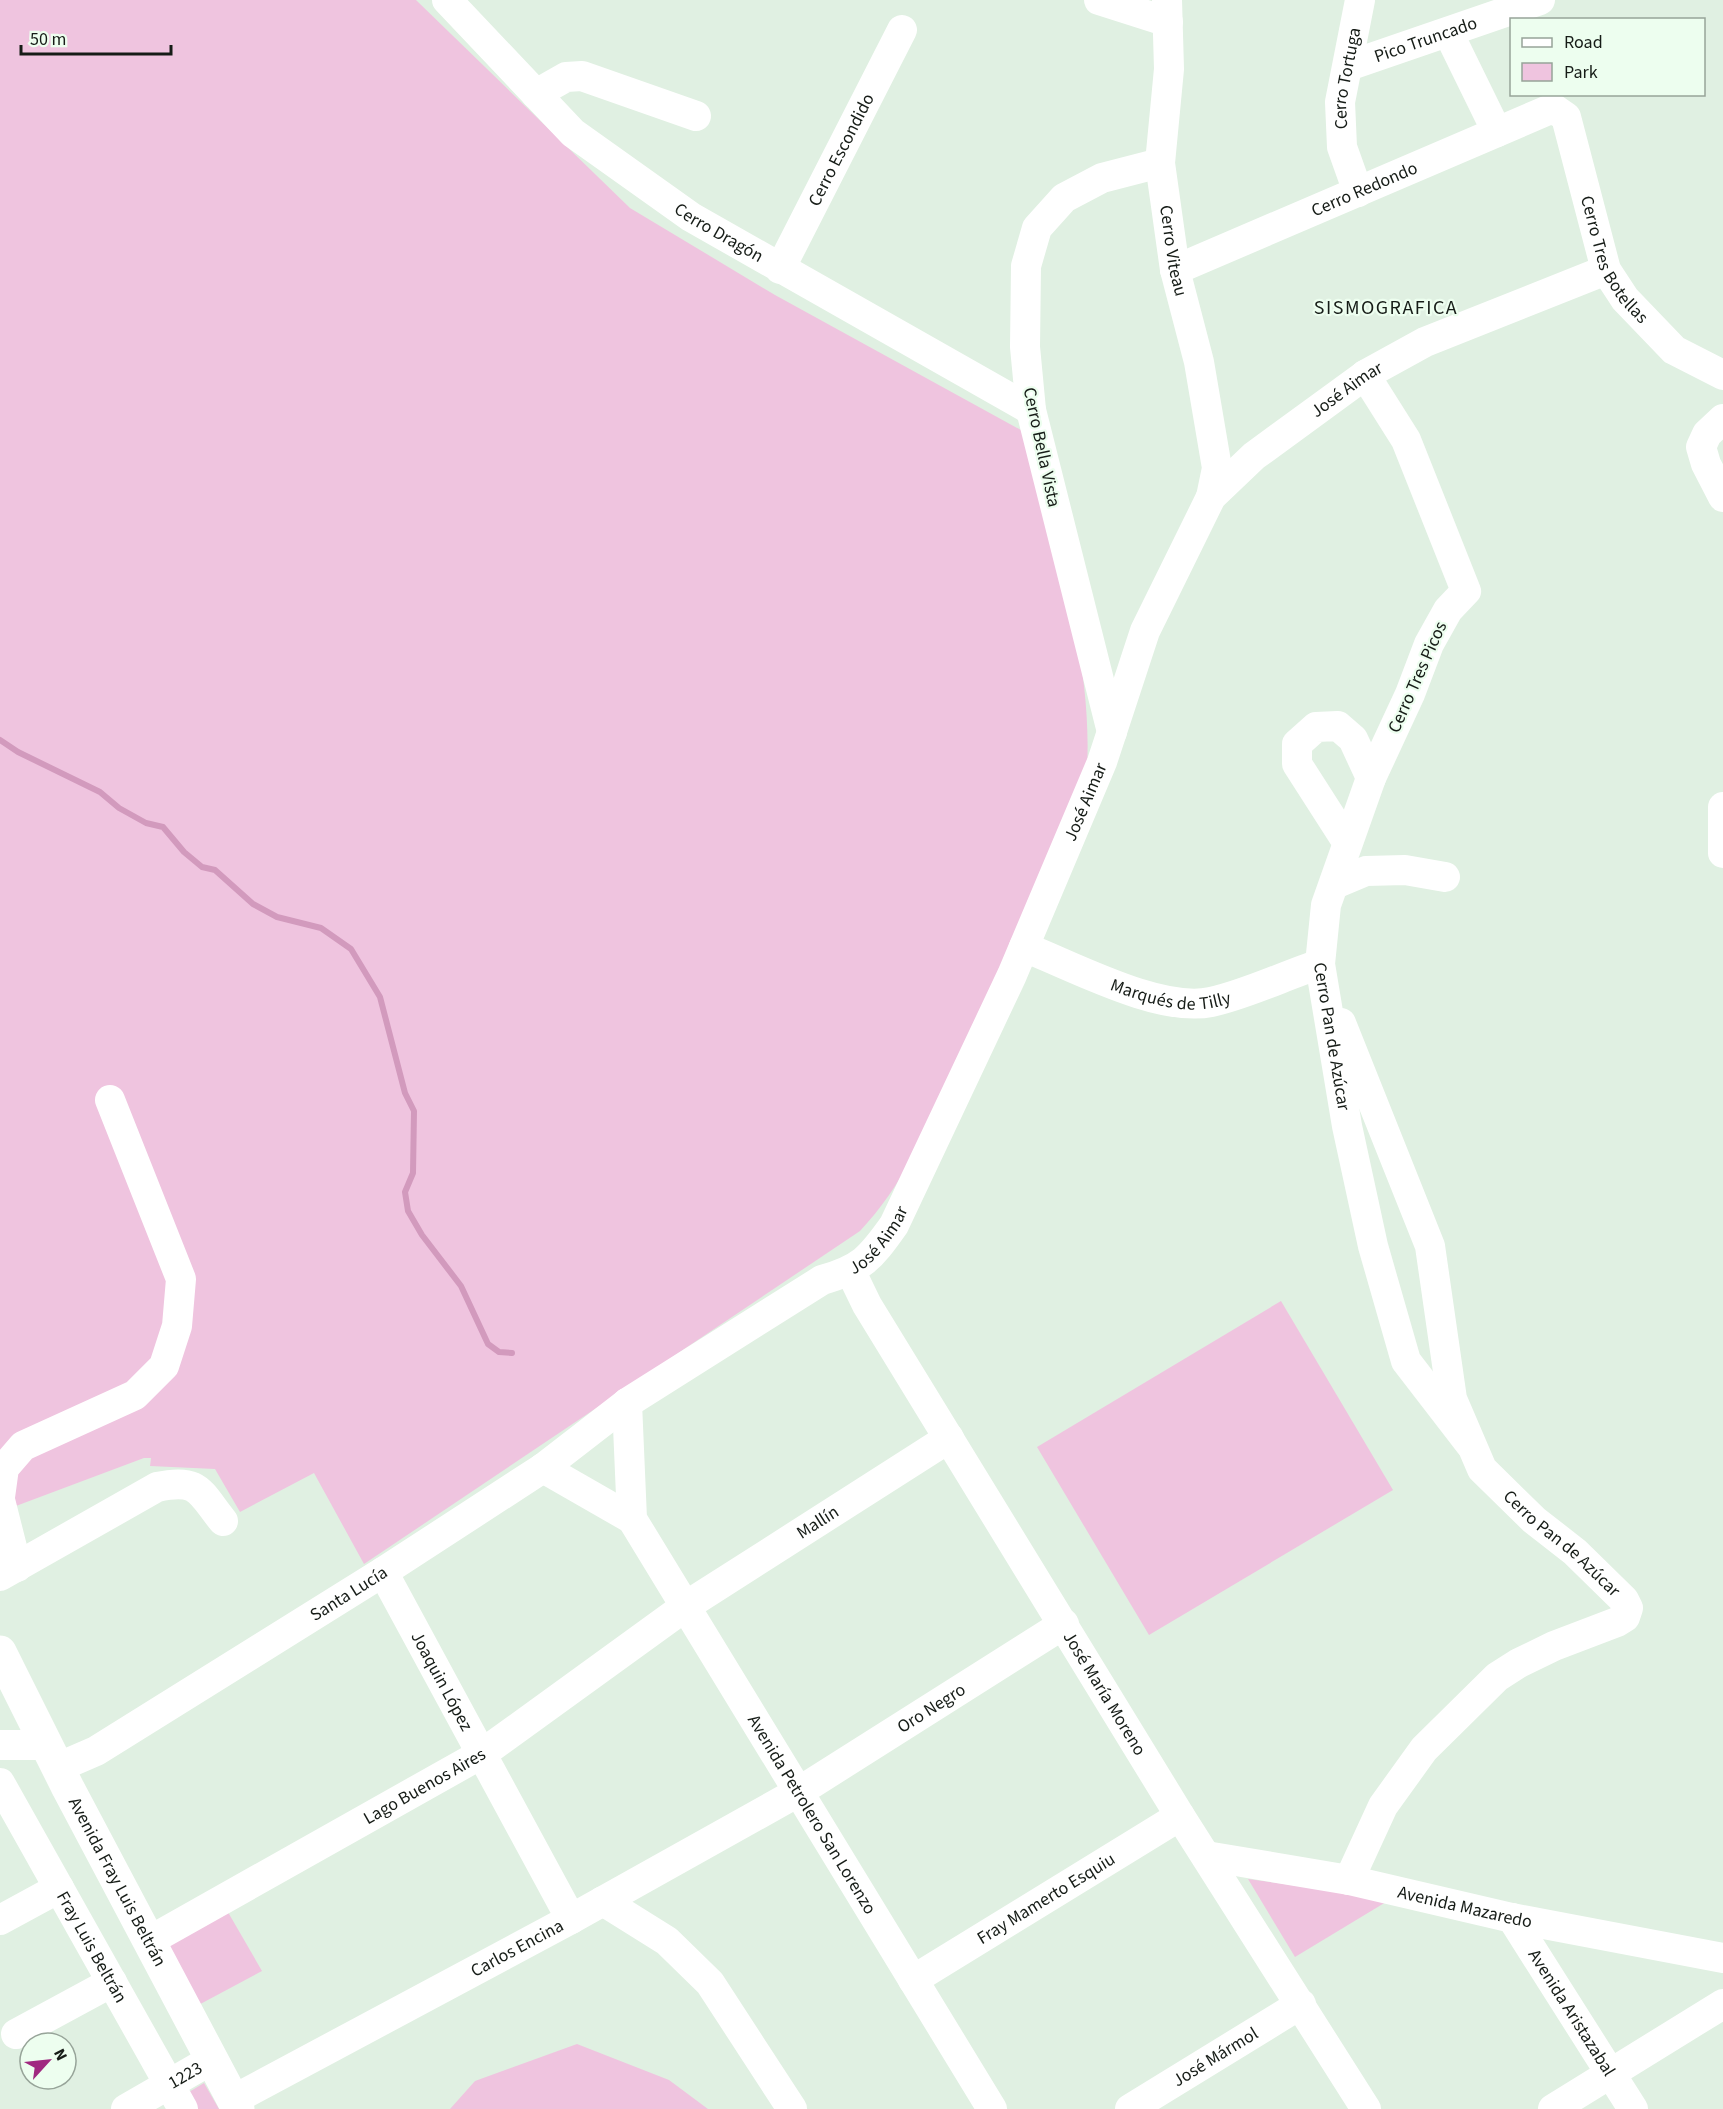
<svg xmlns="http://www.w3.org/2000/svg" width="1723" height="2109" font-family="'Source Sans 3',sans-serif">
	<rect width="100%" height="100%" fill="#e0f0e2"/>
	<path fill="#efc4df" d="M0 0H416L630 208 775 295 1030 435C1054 542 1093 659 1087 768 1043 871 1001 975 952 1076 926 1131 902 1187 860 1231L364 1564 314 1473 240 1512 215 1469 150 1466 151 1458H144L0 1512Z
		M1281 1301 1393 1490 1149 1635 1037 1447Z
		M1248 1879 1391 1899 1295 1957Z
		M225 1907 262 1971 191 2009 157 1942Z
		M577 2044 669 2080 708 2109H450L475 2081Z
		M204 2083 219 2109H192L184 2095Z"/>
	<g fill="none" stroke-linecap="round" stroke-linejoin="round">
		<path stroke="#d29abd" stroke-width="6" d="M0 740 18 752 100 792 119 808 146 823 163 827 184 852 202 867 215 870 253 904 277 917 321 928 351 949 380 997 405 1093 414 1111 413 1173 405 1192 408 1211 422 1235 461 1286 488 1344 499 1352 512 1353"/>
		<g stroke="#fff" stroke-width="30">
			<path id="s1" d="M447 0 573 133 691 217 1031 410"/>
			<path d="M1099 0 1168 22"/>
			<path id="s2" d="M1167 0 1169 69 1160 163 1175 270 1199 362 1217 468 1211 497"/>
			<path d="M1448 32 1497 132"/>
			<path id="s3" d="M1348 66 1540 0"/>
			<path d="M536 94 566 77 582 76 696 116"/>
			<path id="s4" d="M1358 192 1342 147 1340 102 1360 0"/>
			<path id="s5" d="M780 269 902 30"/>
			<path id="s6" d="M1175 270 1553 108 1566 117 1606 270 1625 299 1674 350 1723 375"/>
			<path id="s7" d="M1365 375 1406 440 1466 591 1448 610 1429 644 1410 694 1371 778 1326 905 1320 964 1347 1126 1373 1246 1406 1361 1470 1444"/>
			<path d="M1723 419 1707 434 1701 447 1706 464 1723 497"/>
			<path d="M1112 732 1031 410 1025 347 1026 266 1037 228 1064 198 1102 178 1160 163"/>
			<path d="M1723 807V853"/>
			<path d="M1347 842 1297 764V744L1316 727 1338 726 1353 739 1371 778"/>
			<path d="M1335 884 1366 871 1405 870 1445 877"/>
			<path id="s8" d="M1024 947C1073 966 1159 1013 1211 1002 1245 995 1286 975 1320 964"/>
			<path id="s9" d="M1341 1023 1430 1246 1452 1399 1482 1469 1534 1520 1575 1552 1624 1600 1628 1608 1625 1617 1617 1622 1554 1646 1519 1663 1497 1677 1424 1749 1383 1806 1349 1880"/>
			<path id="s10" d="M851 1272 867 1305 1180 1816 1366 2109"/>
			<path id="s11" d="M627 1403 632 1519 992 2109"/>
			<path d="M543 1468 632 1519"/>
			<path d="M0 1497 4 1468 23 1446 135 1395 164 1366 177 1326 181 1279 110 1100"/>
			<path d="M0 1500 17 1567"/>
			<path id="s12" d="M383 1572 571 1919"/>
			<path d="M0 1576 157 1487C199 1478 199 1491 223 1521"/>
			<path d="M0 1745H46"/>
			<path id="s13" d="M59 1767 96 1751 383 1572 543 1468 627 1403 822 1280C861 1269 870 1259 894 1225L1012 975 1102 762 1145 631 1211 497 1254 456 1365 375 1425 342 1606 270"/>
			<path id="s14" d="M0 1783 183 2109"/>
			<path id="s15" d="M1206 1856 1349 1880 1512 1918 1723 1958"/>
			<path d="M603 1901 667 1941 710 1983 792 2109"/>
			<path id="s16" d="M1512 1918 1633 2109"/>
			<path d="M0 1920 59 1888"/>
			<path id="s17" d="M149 1941 483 1753 686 1606 949 1438"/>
			<path id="s18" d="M913 1980 1180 1816"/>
			<path d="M16 2034 112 1982"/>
			<path id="s19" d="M233 2100 571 1919 800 1791 1064 1624"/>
			<path id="s20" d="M126 2109 211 2060"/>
			<path id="s21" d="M1130 2109 1301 2004"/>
			<path d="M1553 2109 1723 2004"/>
		</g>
		<path stroke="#fff" stroke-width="33" id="s22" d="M0 1652 68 1788 238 2109"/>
	</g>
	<g text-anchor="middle" stroke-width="4.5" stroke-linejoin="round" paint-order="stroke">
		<g font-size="18" fill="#161c17" stroke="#edfeef">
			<text dy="6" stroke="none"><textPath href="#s3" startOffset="82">Pico Truncado</textPath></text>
			<text dy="6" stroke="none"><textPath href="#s4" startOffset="117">Cerro Tortuga</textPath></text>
			<text dy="6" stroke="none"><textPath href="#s5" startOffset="134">Cerro Escondido</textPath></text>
			<text dy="6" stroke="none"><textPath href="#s6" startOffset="206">Cerro Redondo</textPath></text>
			<text dy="6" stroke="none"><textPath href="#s1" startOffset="360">Cerro Dragón</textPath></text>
			<text dy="6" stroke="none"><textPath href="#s2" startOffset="252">Cerro Viteau</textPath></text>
			<text dy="6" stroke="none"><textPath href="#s6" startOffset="579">Cerro Tres Botellas</textPath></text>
			<text dy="6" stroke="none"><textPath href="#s13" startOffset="1968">José Aimar</textPath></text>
			<text transform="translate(1042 447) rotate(78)" y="6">Cerro Bella Vista</text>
			<text transform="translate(1417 677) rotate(-66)" y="6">Cerro Tres Picos</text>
			<text dy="6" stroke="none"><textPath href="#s13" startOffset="1464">José Aimar</textPath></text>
			<text dy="6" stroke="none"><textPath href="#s8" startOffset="156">Marqués de Tilly</textPath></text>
			<text dy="6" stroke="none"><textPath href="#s7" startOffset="718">Cerro Pan de Azúcar</textPath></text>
			<text dy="6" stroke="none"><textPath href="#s13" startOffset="978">José Aimar</textPath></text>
			<text dy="6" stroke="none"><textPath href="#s17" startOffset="790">Mallín</textPath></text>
			<text dy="6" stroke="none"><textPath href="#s9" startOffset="580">Cerro Pan de Azúcar</textPath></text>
			<text dy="6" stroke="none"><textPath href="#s13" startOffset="338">Santa Lucía</textPath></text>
			<text dy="6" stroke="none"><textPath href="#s12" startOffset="124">Joaquin López</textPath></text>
			<text dy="6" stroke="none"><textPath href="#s10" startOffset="492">José María Moreno</textPath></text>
			<text dy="6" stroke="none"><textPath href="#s19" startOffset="801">Oro Negro</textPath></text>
			<text dy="6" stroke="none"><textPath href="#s17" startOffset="316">Lago Buenos Aires</textPath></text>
			<text dy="6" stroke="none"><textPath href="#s11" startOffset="462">Avenida Petrolero San Lorenzo</textPath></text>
			<text dy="6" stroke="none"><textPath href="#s22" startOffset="258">Avenida Fray Luis Beltrán</textPath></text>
			<text dy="6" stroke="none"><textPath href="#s18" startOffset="156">Fray Mamerto Esquiu</textPath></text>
			<text dy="6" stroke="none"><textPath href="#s15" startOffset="264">Avenida Mazaredo</textPath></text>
			<text dy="6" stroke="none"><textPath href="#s14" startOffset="188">Fray Luis Beltrán</textPath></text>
			<text dy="6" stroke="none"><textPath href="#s19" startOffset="322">Carlos Encina</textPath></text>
			<text dy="6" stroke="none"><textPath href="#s16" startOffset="112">Avenida Aristazabal</textPath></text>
			<text dy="6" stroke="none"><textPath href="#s21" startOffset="100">José Mármol</textPath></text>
			<text dy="6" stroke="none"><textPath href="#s20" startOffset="68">1223</textPath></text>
		</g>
		<g font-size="20" letter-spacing="1.5" fill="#161c17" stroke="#edfeef">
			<text x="1386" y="314">SISMOGRAFICA</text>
		</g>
	</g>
	<rect x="1510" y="18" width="195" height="78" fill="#edfeef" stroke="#97a499" stroke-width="1.5"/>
	<rect x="1522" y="38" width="30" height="9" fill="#ffffff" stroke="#97a499" stroke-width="1.5"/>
	<text x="1564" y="48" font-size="18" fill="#161c17">Road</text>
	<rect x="1522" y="63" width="30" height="18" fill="#efc4df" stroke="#97a499" stroke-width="1.5"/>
	<text x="1564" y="78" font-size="18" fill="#161c17">Park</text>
	<g transform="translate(48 2061) rotate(63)"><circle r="28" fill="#edfeef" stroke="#97a499" stroke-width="1.5"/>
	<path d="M0-4.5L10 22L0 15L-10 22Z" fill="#a02880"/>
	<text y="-9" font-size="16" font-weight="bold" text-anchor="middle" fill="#161c17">N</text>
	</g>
	<path d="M21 45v9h150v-9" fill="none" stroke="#161c17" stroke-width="3"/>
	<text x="30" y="45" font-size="18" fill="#161c17" stroke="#edfeef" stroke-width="4.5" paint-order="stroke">50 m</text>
</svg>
